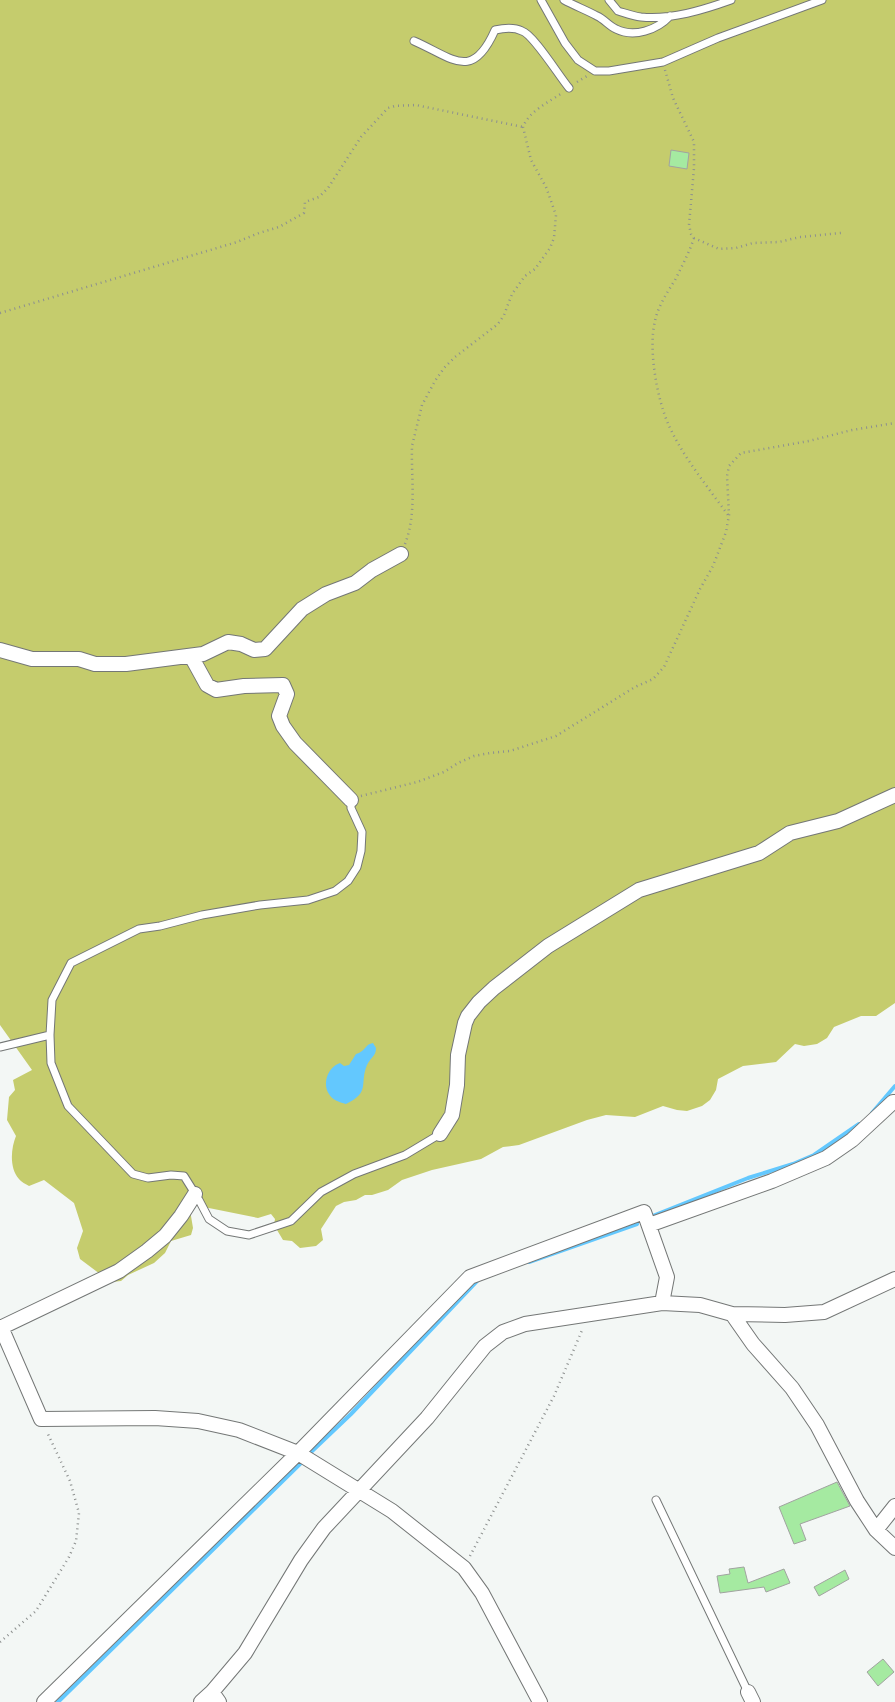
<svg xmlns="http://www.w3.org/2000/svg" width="895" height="1702" font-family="'IBM Plex Sans',sans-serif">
	<rect width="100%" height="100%" fill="#f3f7f5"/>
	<path fill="#c5cc6d" d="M0 0H895V1003L876 1016H861L834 1027 827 1038 817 1044 804 1046 795 1044 776 1062 743 1066 718 1079 716 1090 710 1100 702 1106 687 1111 677 1110 663 1106 635 1117 606 1115 587 1120 519 1145 503 1147 481 1159 432 1170 402 1180 388 1190 372 1195H365L356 1200 344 1202 336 1206 321 1229 323 1240 316 1246 300 1248 292 1241 283 1240 274 1225 275 1219 271 1214 258 1218 189 1204 193 1228 191 1235 171 1241 165 1253 154 1263 128 1275 121 1281 112 1282 100 1274 80 1259 77 1248 83 1231 74 1203 44 1180 29 1186C26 1184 21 1182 19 1179 9 1168 11 1148 16 1136L7 1120 9 1097 15 1090 13 1080 32 1070 0 1025Z"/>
	<path fill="#63c8fe" d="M373 1043 376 1048C376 1056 371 1057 367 1065 359 1084 371 1092 346 1104 339 1102 332 1100 329 1094 322 1083 328 1067 340 1063L344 1066 349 1065 356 1054C365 1052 365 1044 373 1043Z"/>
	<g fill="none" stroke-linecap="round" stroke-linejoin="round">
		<path stroke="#63c8fe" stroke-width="4" d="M872 1113 895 1086
			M650 1217 748 1178 793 1164 814 1155 859 1124
			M529 1262 637 1224
			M310 1453 351 1414 477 1281
			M58 1702 302 1462"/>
	</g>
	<path fill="#a5eaa1" stroke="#a1a3a0" d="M671 150 689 153 687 169 669 166Z
		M837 1482 850 1506 800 1524 806 1540 794 1544 779 1507Z
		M744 1567 748 1583 784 1569 790 1583 766 1592 764 1587 720 1593 717 1576 730 1574 729 1569Z
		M845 1570 849 1579 819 1596 814 1587Z
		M883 1659 894 1672 878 1686 867 1672Z"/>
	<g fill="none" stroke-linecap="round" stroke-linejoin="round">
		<defs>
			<path id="lane" d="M541 0 565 43 578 60 595 71H609L663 62 718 38 822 0
				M564 0C575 6 586 10 597 16 604 19 609 26 616 29 634 38 657 30 670 16
				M609 0 618 11C625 13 633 16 641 17 671 20 703 10 731 0
				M414 41C453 58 472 82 495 30 504 28 514 27 522 31 533 34 559 76 569 88
				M351 800V808L362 832 361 851 357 867 348 881 335 891 308 900 260 905 202 915 160 926 139 929 71 963 52 1000 50 1035 51 1063 68 1106 133 1174 148 1178 171 1175 184 1176 199 1200 209 1219 227 1231 249 1235 291 1221 321 1192 354 1174 405 1155 440 1134
				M0 1047 50 1035
				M656 1500 748 1692"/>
			<path id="street" d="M0 650 32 659H79L95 664H126L203 654 228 642 241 644 254 650 265 649 302 609 326 594 355 583 372 570 401 554
				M191 656 207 685 216 690 244 686 283 685 287 694 279 716 283 726 295 743 351 800
				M440 1134 452 1115 457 1085 458 1055 465 1023 468 1016 479 1002 494 988 548 946 639 890 759 853 790 833 838 821 895 795
				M649 1225 772 1181 826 1158 852 1140 893 1102H895
				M732 1314 753 1344 792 1388 817 1425 857 1501 876 1530 895 1548
				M1 1327 41 1419 155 1418 198 1421 239 1430 298 1453 392 1511 464 1568 482 1593 540 1702
				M0 1328 119 1271 147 1251 165 1236 181 1216 195 1194
				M876 1530 895 1506
				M212 1692 219 1702
				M748 1692 753 1702
				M44 1702 298 1453 470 1277 644 1212 667 1277 662 1303
				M201 1702 212 1692 245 1653 301 1560 324 1528 427 1418 485 1346 503 1332 525 1324 662 1303 700 1305 732 1314 785 1315 824 1312 895 1279"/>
		</defs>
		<use href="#lane" stroke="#747776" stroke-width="9"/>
		<use href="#street" stroke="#747776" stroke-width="16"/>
		<path stroke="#8d908f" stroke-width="2.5" stroke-dasharray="1 4" stroke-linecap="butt" d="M665 70 673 98 694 142V168L689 225 691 234 694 238 719 249 736 248 753 243 779 242 800 237 841 233
			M577 82 587 76
			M694 238C689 253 682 266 675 280 667 293 658 306 655 321 648 349 657 399 669 426 684 458 707 486 728 515
			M0 313 237 242 259 233 279 227 304 213 305 202 319 197 328 188 361 137 388 108 395 106 416 105 523 127
			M405 544C417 513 411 478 412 446L422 405 435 381 444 368 455 357 498 324 504 315 512 294 525 276 535 269 550 248 554 238 556 215 546 187 531 160 523 127C529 111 549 102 562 93
			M361 796 417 782 444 772 458 763 474 756 490 753 510 751 556 736 635 687 653 679 664 667 700 589 713 566 726 532 729 515 727 476 729 466 741 453 809 441 852 430 895 423
			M470 1556 554 1396 583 1328
			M0 1642 36 1611 69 1557 76 1541 79 1513 70 1481 47 1432"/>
		<use href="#lane" stroke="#fff" stroke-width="7"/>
		<use href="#street" stroke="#fff" stroke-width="14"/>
	</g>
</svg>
